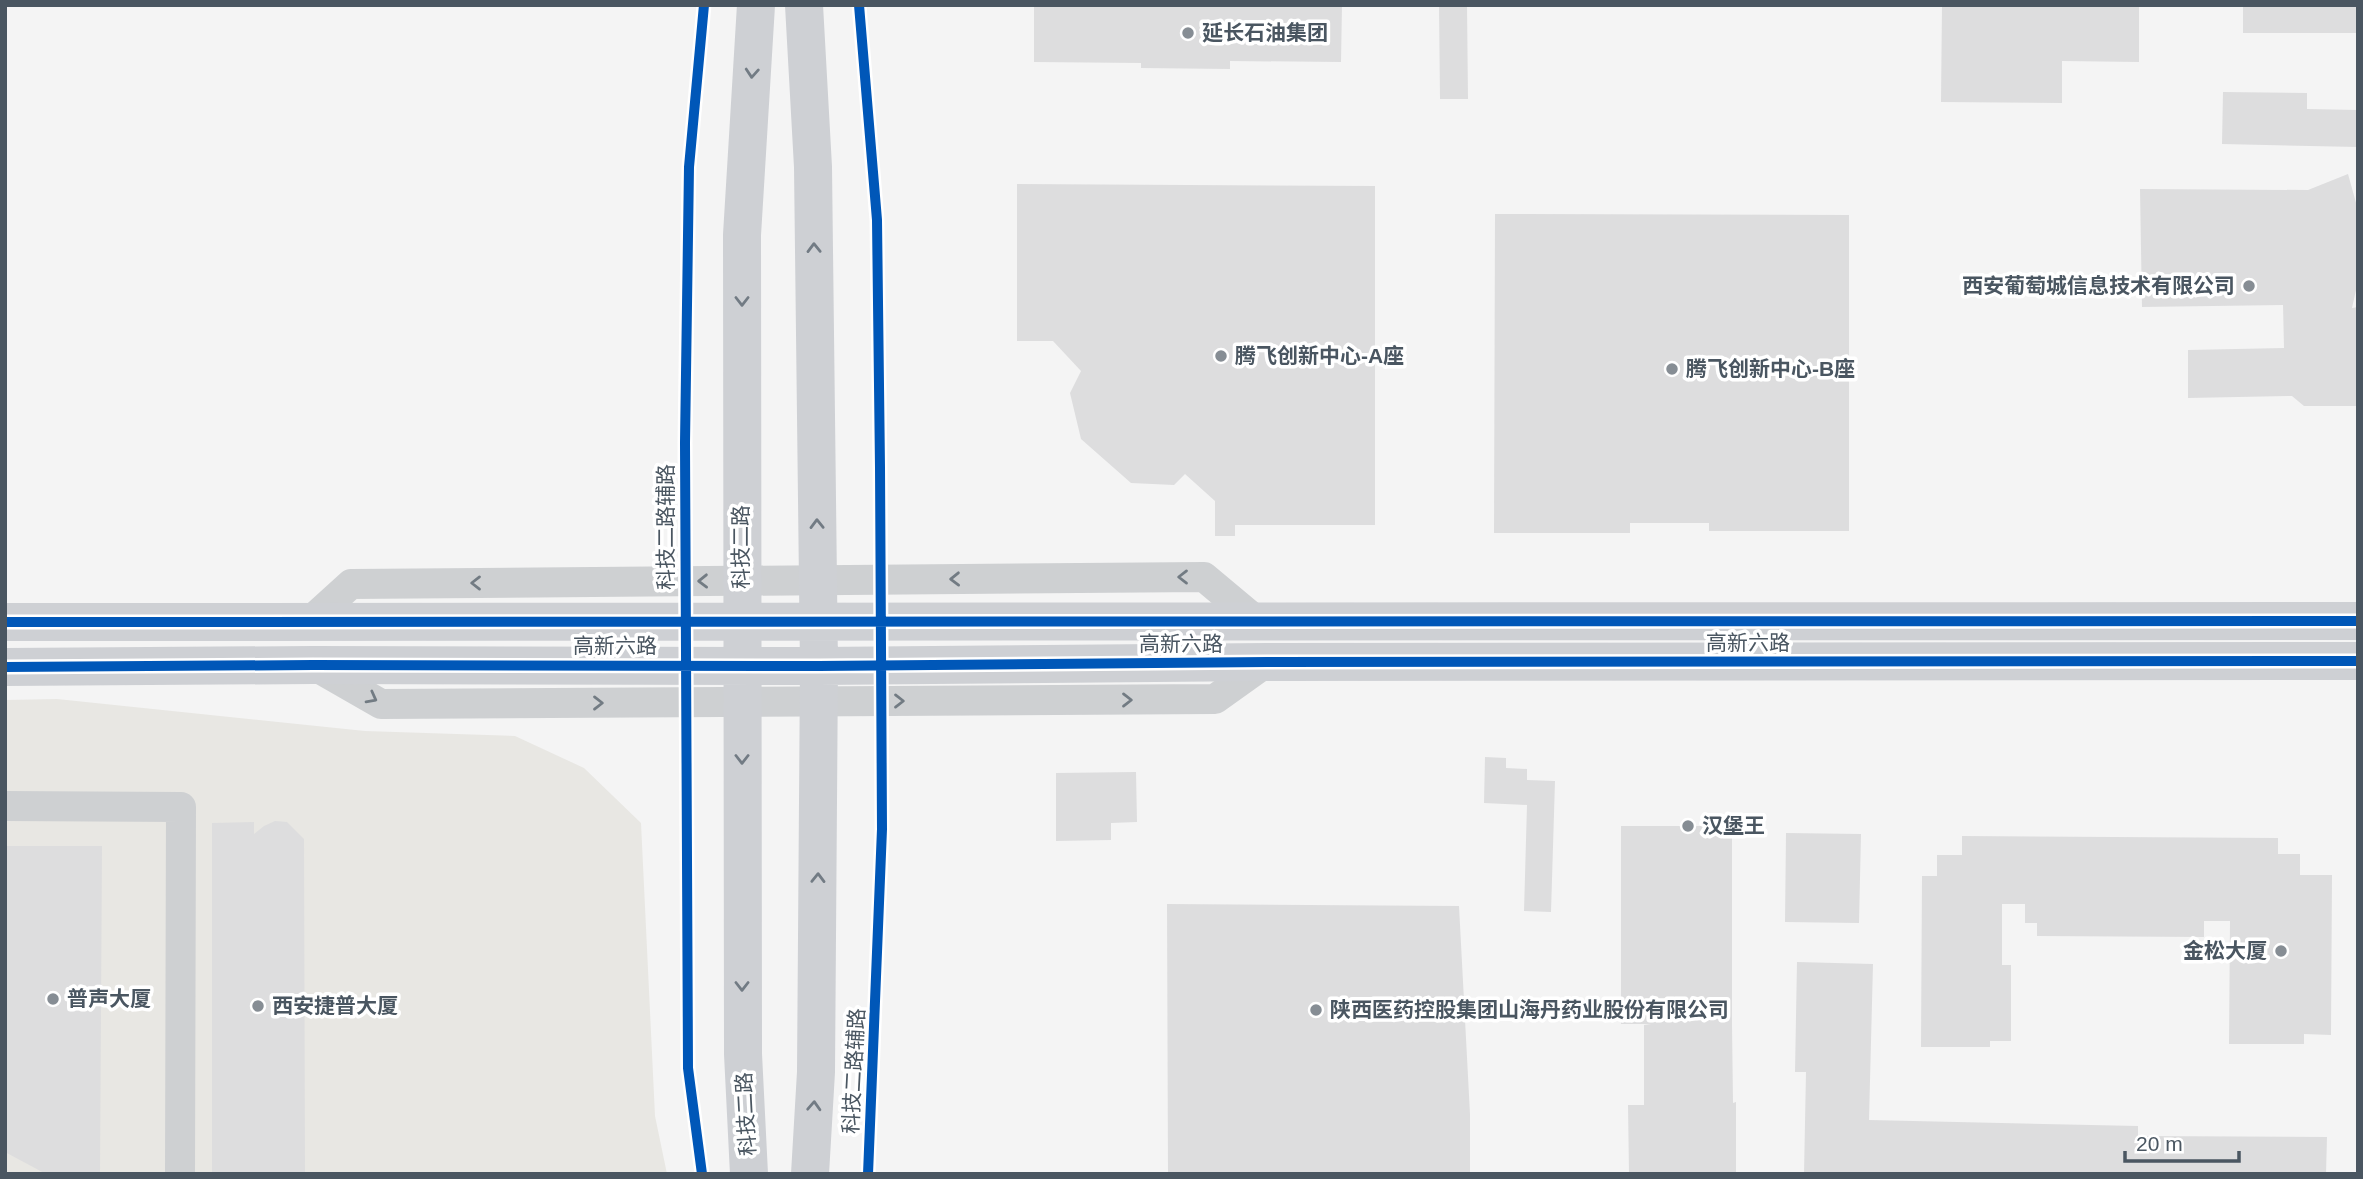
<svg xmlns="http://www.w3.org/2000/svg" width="2363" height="1179" font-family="Arial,'Noto Sans SC',sans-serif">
	<rect width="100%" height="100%" fill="#f4f4f4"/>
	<path fill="#e8e7e3" d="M57 699 365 731 515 736 584 768 641 823 655 1116 667 1174H5V700Z"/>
	<path fill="#ddddde" d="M1034 5H1342L1341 62 1230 61V69L1141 68V63L1034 62Z
		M1439 5H1467L1468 99H1440Z
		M1942 5H2139V62L2062 61V103L1941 102Z
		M2243 5H2358V33H2243Z
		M2223 92 2307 93V109L2358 110V147L2222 144Z
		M2348 174 2358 210V281L2352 308 2358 307V406H2304L2292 396 2188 398V350L2284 348 2283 305 2142 307 2140 189 2308 190Z
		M1017 184 1375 186V525H1235V536H1215V501L1185 474 1174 485 1131 483 1081 439 1070 393 1081 371 1053 341H1017Z
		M1495 214 1849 215V531H1709V523H1630V533H1494Z
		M1485 757 1506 758V768L1527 769V780L1555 781 1551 912 1524 911 1527 805 1484 803Z
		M1136 772 1137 822 1111 823V840L1056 841V773Z
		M275 821 287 822 304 839 305 1174H212V823L254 822V834L264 826Z
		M1621 826H1732V1025L1733 1103 1736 1102V1174H1629L1628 1105H1644V1025L1651 1024H1621Z
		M1786 833 1861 834 1859 923 1785 922Z
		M1962 836 2278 838V854H2300V875H2332L2331 1035 2304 1034V1044H2229L2230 921H2204V937L2037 936V923H2025V904H2002V965H2011V1041H1990V1047H1921L1922 876H1937V855H1962Z
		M5 846H102L100 1174H46L5 1152Z
		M1167 904 1459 906 1470 1114V1174H1168Z
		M1797 962 1873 964 1869 1120 2138 1126V1136L2327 1137 2326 1174H1804L1806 1072H1795Z"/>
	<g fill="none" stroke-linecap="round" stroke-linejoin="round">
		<path stroke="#ced0d2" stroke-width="30" d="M308 623 351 584 1204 577 1259 623
			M313 665 381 704 1215 699 1267 662
			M5 806 181 807 180 1174"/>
		<path stroke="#ced0d4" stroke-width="38" d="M804 5 813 167 819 666 816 1072 810 1174
			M5 622 2358 621
			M5 667 313 665 819 666 1267 662 2358 661
			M749 1174 743 1054 742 235 756 5"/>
		<defs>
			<path id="cycleway" d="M859 5 877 220 880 467 882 829 868 1174
				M5 622 2358 621
				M5 667 313 665 819 666 1267 662 2358 661
				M702 1174 688 1068 685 443 689 167 704 5"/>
		</defs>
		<use href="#cycleway" stroke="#fff" stroke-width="15"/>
		<use href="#cycleway" stroke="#0057b8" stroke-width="10"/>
	</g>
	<defs><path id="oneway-chevron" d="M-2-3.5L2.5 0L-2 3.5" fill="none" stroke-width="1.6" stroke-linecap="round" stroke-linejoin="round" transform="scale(1.75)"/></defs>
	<g stroke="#727b84">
		<use href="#oneway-chevron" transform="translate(752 73) rotate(94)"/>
		<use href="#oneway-chevron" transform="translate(814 248) rotate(-91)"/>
		<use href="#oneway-chevron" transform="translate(742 301) rotate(90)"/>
		<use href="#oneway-chevron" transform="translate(817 524) rotate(-91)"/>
		<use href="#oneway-chevron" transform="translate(742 759) rotate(90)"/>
		<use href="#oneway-chevron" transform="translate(818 878) rotate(-89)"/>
		<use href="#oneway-chevron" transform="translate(742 986) rotate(90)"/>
		<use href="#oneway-chevron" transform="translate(814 1106) rotate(-87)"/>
	</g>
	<g stroke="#727b83">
		<use href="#oneway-chevron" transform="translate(1183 577) rotate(180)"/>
		<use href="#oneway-chevron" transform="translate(955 579) rotate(179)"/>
		<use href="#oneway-chevron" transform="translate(703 581) rotate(179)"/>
		<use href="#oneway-chevron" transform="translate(476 583) rotate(180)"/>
		<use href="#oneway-chevron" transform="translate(372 698) rotate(28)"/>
		<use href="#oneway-chevron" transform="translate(1127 700)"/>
		<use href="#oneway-chevron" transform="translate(899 701)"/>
		<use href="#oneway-chevron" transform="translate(598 703)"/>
	</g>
	<g fill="#868d94" stroke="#fff" stroke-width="2.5">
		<circle cx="1188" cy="33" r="7"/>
		<circle cx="2249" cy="286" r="7"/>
		<circle cx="1221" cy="356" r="7"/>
		<circle cx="1672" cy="369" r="7"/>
		<circle cx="1688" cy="826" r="7"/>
		<circle cx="2281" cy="951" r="7"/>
		<circle cx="53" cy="999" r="7"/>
		<circle cx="258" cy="1006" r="7"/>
		<circle cx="1316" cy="1010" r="7"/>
	</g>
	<g text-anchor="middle" stroke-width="7" stroke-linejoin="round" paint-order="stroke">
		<g font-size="21" font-weight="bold" fill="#4a5661" stroke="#fff" text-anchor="start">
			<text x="1202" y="40">延长石油集团</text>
			<text x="2235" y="293" text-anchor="end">西安葡萄城信息技术有限公司</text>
			<text x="1235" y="363">腾飞创新中心-A座</text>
			<text x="1686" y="376">腾飞创新中心-B座</text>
			<text x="1702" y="833">汉堡王</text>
			<text x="2267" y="958" text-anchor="end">金松大厦</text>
			<text x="67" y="1006">普声大厦</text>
			<text x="272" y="1013">西安捷普大厦</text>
			<text x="1330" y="1017">陕西医药控股集团山海丹药业股份有限公司</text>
		</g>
		<g font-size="21" fill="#4a5661" stroke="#fff">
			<text transform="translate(666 527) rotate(-90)" y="7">科技二路辅路</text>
			<text transform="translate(741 547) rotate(-90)" y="7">科技二路</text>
			<text x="1748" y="650">高新六路</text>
			<text x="1181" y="651">高新六路</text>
			<text x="615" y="653">高新六路</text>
			<text transform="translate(854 1071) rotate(-87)" y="7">科技二路辅路</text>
			<text transform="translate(746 1114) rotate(-93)" y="7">科技二路</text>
		</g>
	</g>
	<rect width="2363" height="1179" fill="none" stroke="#4a5661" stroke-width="14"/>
	<path d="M2125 1151v10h114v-10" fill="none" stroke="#4a5661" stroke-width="3.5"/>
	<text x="2136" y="1151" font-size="21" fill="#4a5661" stroke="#ffffff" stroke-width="5" paint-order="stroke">20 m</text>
</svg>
